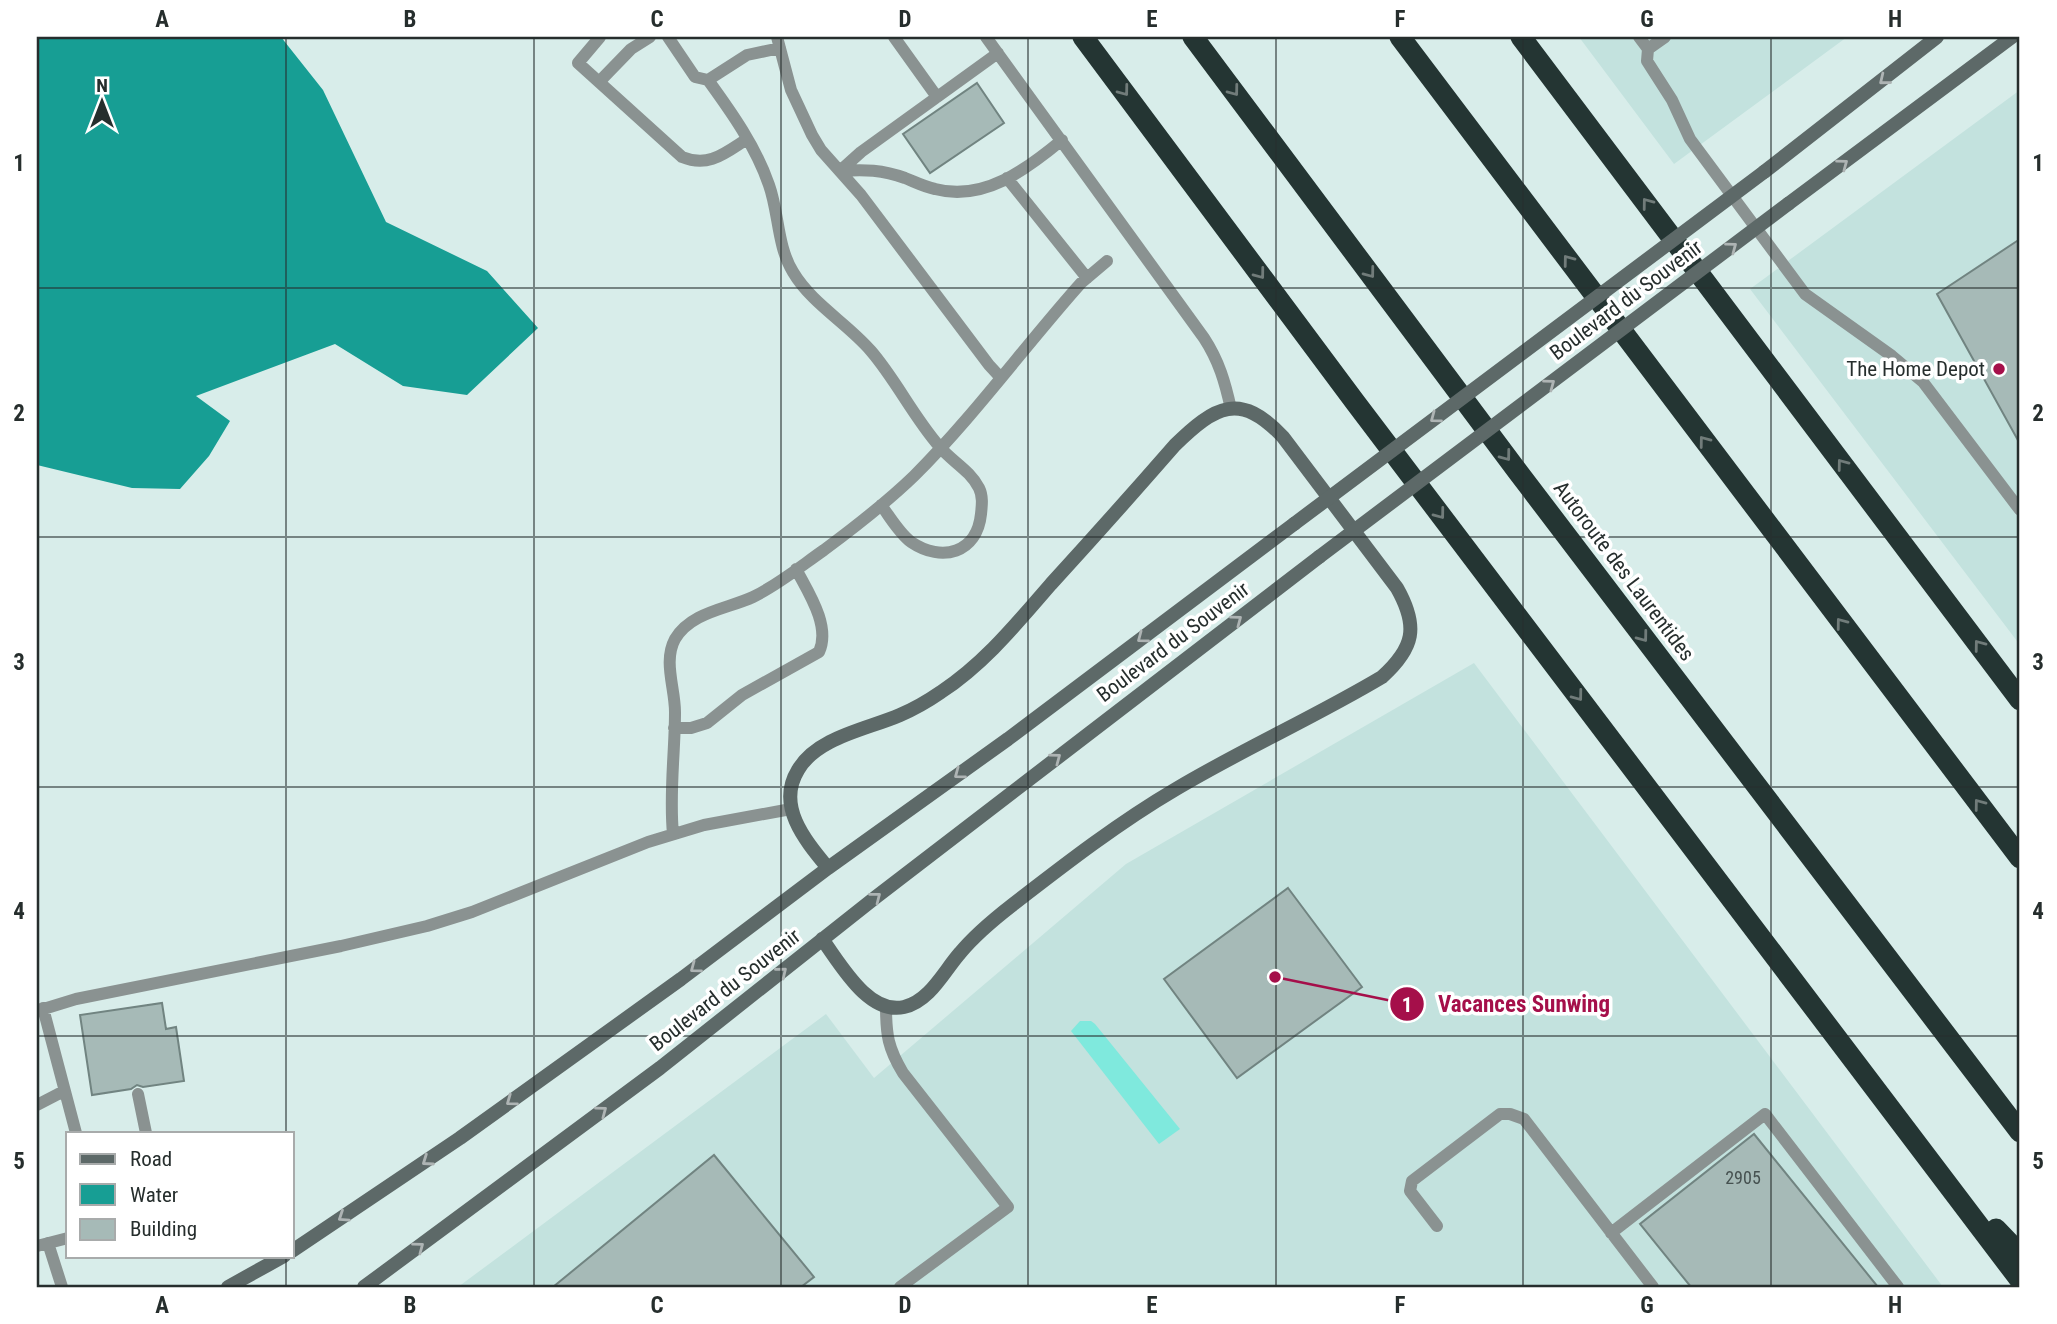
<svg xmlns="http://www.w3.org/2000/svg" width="2057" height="1324" font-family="'Roboto Condensed',sans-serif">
	<rect width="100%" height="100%" fill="#d8edea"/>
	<path fill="#c3e2de" d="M1579 37H1847L1674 164Z
		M2020 90V645L1750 289Z
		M1474 663 1943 1287H458L826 1014 874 1078 1126 864Z"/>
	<path fill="#7fe9dd" d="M1080 1021H1091L1095 1024 1180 1129 1159 1144 1071 1031Z"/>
	<path fill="#179e94" d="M37 37H281L323 90 386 222 487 271 538 328 467 395 403 386 335 344 196 396 230 421 209 456 180 489 132 488 37 465Z"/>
	<path fill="#a6bab7" stroke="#718481" stroke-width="2" d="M977 83 1004 123 930 173 903 134Z
		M2020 239V444L1937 294Z
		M1288 888 1362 987 1237 1078 1164 979Z
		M162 1003 166 1029 176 1027 184 1081 143 1087 137 1085 131 1089 92 1095 80 1015Z
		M1754 1134 1878 1287H1691L1640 1224Z
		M714 1155 814 1277 801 1287H553Z"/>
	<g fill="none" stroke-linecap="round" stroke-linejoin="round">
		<path stroke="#8a9291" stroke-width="12" d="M600 37 578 63 682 157C709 168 725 153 747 139
			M668 37 695 77 708 80
			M777 37 791 90 812 135 821 150 861 195 989 365 1001 378
			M894 37 937 97
			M986 37 1204 338C1219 361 1225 382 1231 409
			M1639 37 1648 49 1647 61 1672 100 1690 139 1805 294 1892 356 1923 382 2020 510
			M780 48 747 55 708 80C732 113 756 147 769 185 779 213 777 246 793 272 812 304 847 323 871 351 896 380 913 416 939 446 951 461 970 470 979 488 983 496 982 505 981 514 977 553 942 563 911 542 899 533 890 517 881 505
			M1648 49 1665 37
			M599 82 631 49 650 37
			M841 170 861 152 998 53
			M841 171C864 169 883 170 905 178 915 182 925 187 935 189 984 202 1027 169 1062 140
			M1007 178 1087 278
			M674 728H691L707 723 742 695 819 652C831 626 808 592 796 569
			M673 834C669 793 675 753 675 712 675 688 663 661 675 639 691 612 727 609 753 597 778 585 801 566 824 550 855 527 886 503 914 476 974 416 1024 347 1081 283L1107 261
			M886 1006C886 1035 888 1048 903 1073L1008 1207 900 1287
			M43 1008 76 1133
			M37 1011 76 999 341 946 427 926 472 912 648 842 704 825 791 809
			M138 1094 146 1133
			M37 1105 64 1091
			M1437 1226 1410 1191 1412 1181 1500 1114H1510L1524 1119 1653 1287
			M1611 1233 1765 1114 1898 1287
			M48 1243 62 1287
			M37 1246 68 1238"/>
		<path stroke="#5d6968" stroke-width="14" d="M1764 172 1937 37
			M1788 204 2012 37
			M822 939C840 963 868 1015 904 1007 930 1001 944 971 960 953 975 935 993 920 1011 906 1064 865 1118 823 1176 789 1243 749 1315 717 1382 677 1414 648 1419 627 1397 588L1283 437C1240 391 1215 406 1175 445 1134 492 1093 538 1051 584 1017 623 985 663 941 692 928 701 914 709 900 715 868 729 817 737 798 770 776 806 805 840 828 868
			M292 1251 460 1138 681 979 828 868 1008 739 1294 524
			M228 1287 284 1256
			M364 1287 660 1068 876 897 1319 557"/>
		<path stroke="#243533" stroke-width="21" d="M1083 37 1355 402 2020 1280
			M1193 37 1518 472 2020 1132
			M1400 37 2020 858
			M1521 37 2020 700
			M1996 1229 2020 1254"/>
		<path stroke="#5d6968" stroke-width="14" d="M1294 524 1764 172
			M1319 557 1788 204"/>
	</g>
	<defs><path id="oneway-chevron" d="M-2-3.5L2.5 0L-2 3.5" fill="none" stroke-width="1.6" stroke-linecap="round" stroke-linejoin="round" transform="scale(1.75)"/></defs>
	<g stroke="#aeb4b4">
		<use href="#oneway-chevron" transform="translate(1884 80) rotate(141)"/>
		<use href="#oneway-chevron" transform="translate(1843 164) rotate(-37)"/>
		<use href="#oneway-chevron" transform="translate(1732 247) rotate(-37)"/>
		<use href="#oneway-chevron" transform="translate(1550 384) rotate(-37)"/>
		<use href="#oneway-chevron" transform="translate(1435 418) rotate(143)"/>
		<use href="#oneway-chevron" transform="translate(1237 620) rotate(-37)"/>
		<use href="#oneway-chevron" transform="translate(1142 638) rotate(143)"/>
		<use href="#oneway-chevron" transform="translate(1056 758) rotate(-37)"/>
		<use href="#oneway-chevron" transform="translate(959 774) rotate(143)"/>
		<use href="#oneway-chevron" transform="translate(876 897) rotate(-38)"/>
		<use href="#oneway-chevron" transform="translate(695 968) rotate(143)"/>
		<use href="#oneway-chevron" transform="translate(782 972) rotate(-39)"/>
		<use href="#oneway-chevron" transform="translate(511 1101) rotate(144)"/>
		<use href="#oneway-chevron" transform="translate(602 1111) rotate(-37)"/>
		<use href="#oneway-chevron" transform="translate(427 1161) rotate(145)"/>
		<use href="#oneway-chevron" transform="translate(343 1217) rotate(146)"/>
		<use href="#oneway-chevron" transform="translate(419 1247) rotate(-37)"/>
	</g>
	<g stroke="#717c7a">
		<use href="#oneway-chevron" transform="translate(1124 91) rotate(53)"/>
		<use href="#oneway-chevron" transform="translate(1234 91) rotate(53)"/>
		<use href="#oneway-chevron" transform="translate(1647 203) rotate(-127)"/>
		<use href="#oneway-chevron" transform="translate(1568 260) rotate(-127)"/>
		<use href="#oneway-chevron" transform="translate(1370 273) rotate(53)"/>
		<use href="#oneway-chevron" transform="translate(1260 274) rotate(53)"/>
		<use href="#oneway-chevron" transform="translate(1704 441) rotate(-127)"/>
		<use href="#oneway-chevron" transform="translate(1506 456) rotate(53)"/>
		<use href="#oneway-chevron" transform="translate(1842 464) rotate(-127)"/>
		<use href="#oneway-chevron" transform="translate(1440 514) rotate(53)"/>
		<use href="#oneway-chevron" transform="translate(1841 623) rotate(-127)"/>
		<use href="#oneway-chevron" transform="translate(1643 637) rotate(53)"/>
		<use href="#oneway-chevron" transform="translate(1979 645) rotate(-127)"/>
		<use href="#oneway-chevron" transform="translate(1578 696) rotate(53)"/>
		<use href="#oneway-chevron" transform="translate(1979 804) rotate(-127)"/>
	</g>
	<path fill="none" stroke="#262e2d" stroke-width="2" stroke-opacity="0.55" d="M286 37V1133M534 37V1287M781 37V1287M1028 37V1287M1276 37V1287M1523 37V1287M1771 37V1287M37 288H2020M37 537H2020M37 787H2020M37 1036H2020M286 1256V1287"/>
	<circle fill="#a50f4a" stroke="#fff" stroke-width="2.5" cx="1999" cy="369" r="7"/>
	<g text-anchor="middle" stroke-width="7" stroke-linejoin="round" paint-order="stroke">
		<g font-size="18" fill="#465150">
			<text x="1743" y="1184">2905</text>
		</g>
		<g font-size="21" fill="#262e2d" stroke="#fff">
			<text transform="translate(1626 300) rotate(-37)" y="7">Boulevard du Souvenir</text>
			<text transform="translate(1624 571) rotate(53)" y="7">Autoroute des Laurentides</text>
			<text transform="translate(1173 642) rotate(-37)" y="7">Boulevard du Souvenir</text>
			<text transform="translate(725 990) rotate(-38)" y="7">Boulevard du Souvenir</text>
		</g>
		<g font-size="21" fill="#262e2d" stroke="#fff" text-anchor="end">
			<text x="1985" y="376">The Home Depot</text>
		</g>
	</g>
	<path fill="none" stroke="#a50f4a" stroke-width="2.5" d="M1275 977L1407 1004"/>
	<g fill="#a50f4a" stroke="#fff" stroke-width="2.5">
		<circle cx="1275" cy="977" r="7"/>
		<circle cx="1407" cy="1004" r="18"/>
	</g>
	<g font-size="21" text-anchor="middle" font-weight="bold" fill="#fff">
		<text x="1407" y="1012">1</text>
	</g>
	<g font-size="23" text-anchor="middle" font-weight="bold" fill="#a50f4a" stroke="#fff" stroke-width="7" stroke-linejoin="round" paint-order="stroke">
		<text x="1524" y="1012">Vacances Sunwing</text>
	</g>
	<rect width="2057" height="1324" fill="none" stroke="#ffffff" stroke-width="77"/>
	<rect x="66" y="1132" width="228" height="126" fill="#ffffff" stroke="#a8abab" stroke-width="2"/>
	<rect x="80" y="1154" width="35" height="10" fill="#5d6968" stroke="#a8abab" stroke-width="2"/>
	<text x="130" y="1166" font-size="21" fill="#262e2d">Road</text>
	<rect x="80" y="1184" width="35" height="21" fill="#179e94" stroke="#a8abab" stroke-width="2"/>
	<text x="130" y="1202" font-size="21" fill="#262e2d">Water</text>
	<rect x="80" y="1219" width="35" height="21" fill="#a6bab7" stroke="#a8abab" stroke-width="2"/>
	<text x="130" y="1236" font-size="21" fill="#262e2d">Building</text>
	<g transform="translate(102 102)" stroke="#ffffff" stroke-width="5" paint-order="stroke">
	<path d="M0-5L12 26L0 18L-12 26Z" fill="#262e2d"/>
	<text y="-10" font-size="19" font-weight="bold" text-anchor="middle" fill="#262e2d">N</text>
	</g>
	<rect x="38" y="38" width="1980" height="1248" fill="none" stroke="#262e2d" stroke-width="2.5"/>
	<g font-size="23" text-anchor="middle" font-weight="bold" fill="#262e2d">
		<text x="162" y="27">A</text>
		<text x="410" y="27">B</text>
		<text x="657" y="27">C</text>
		<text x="905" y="27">D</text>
		<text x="1152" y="27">E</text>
		<text x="1400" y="27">F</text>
		<text x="1647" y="27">G</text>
		<text x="1895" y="27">H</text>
		<text x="19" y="171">1</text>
		<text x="2038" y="171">1</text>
		<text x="19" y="421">2</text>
		<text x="2038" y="421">2</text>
		<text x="19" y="670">3</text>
		<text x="2038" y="670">3</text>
		<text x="19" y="919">4</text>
		<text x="2038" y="919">4</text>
		<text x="19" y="1169">5</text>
		<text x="2038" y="1169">5</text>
		<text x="162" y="1313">A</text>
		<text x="410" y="1313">B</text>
		<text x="657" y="1313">C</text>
		<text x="905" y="1313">D</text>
		<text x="1152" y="1313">E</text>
		<text x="1400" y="1313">F</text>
		<text x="1647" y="1313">G</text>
		<text x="1895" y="1313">H</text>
	</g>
</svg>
